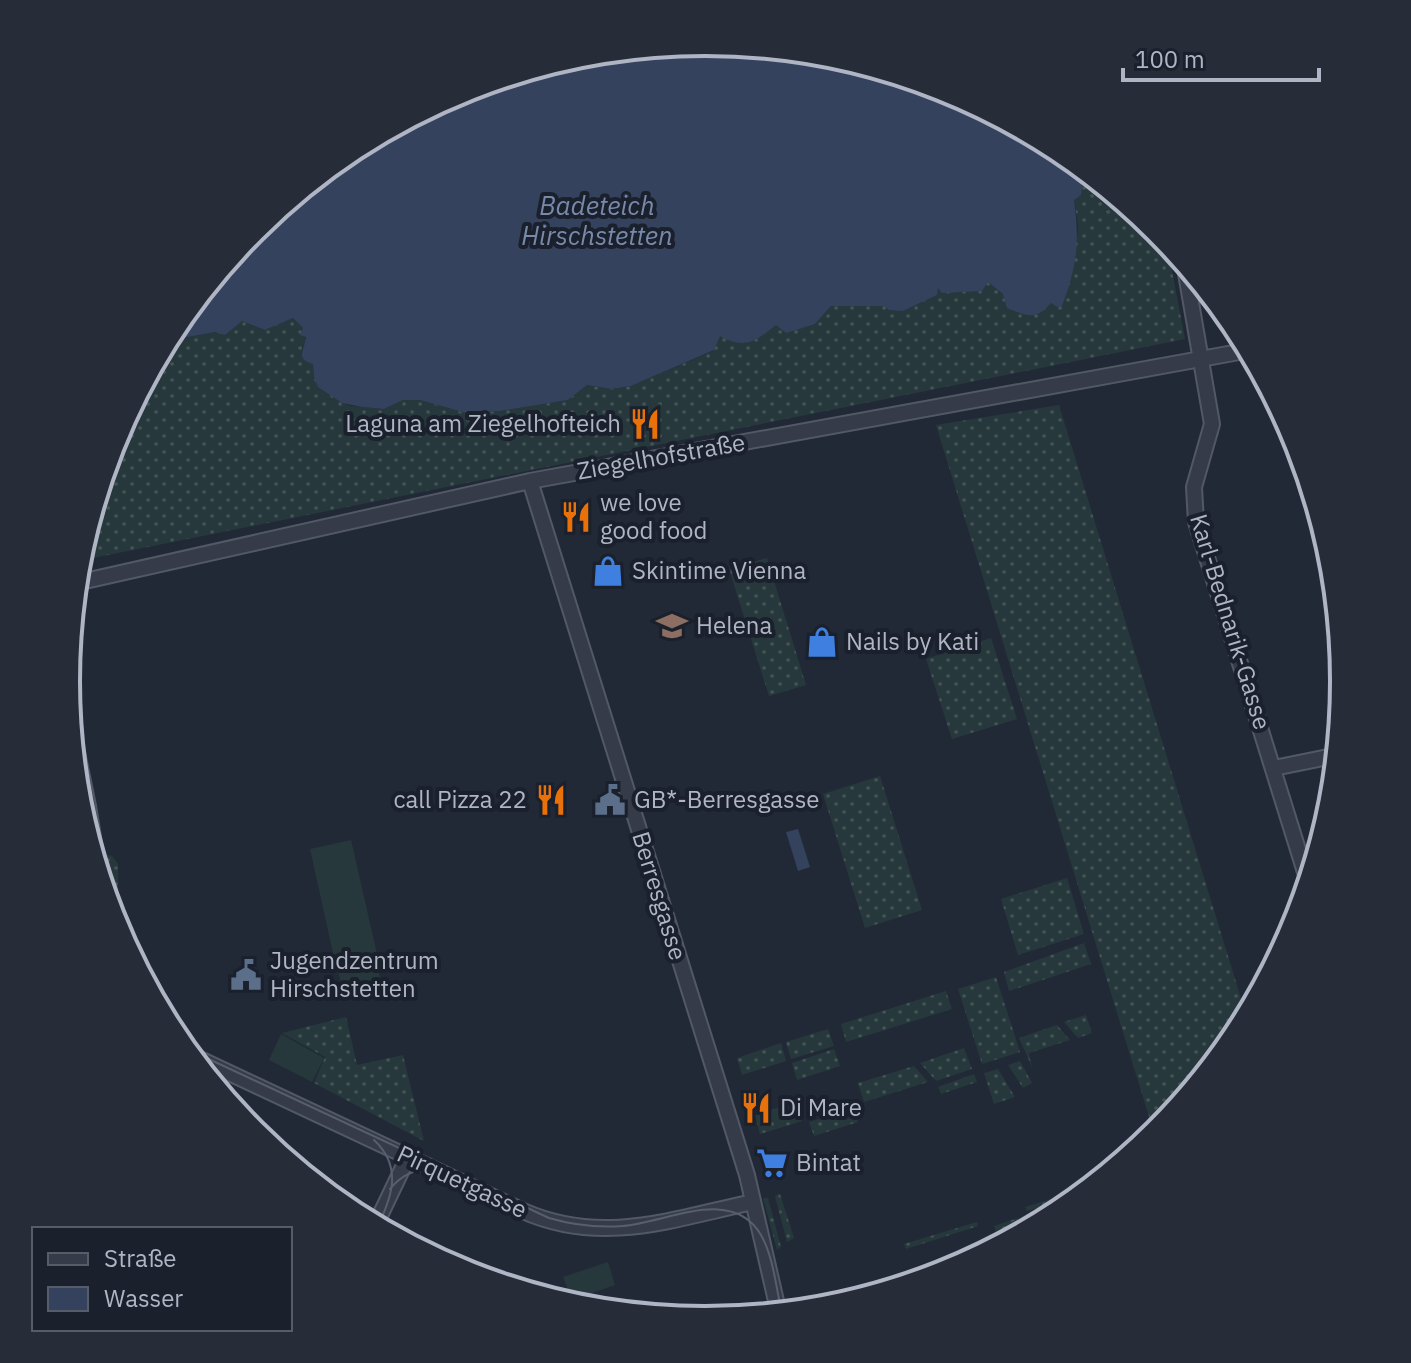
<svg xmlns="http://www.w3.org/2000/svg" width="1411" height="1363" font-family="'IBM Plex Sans',sans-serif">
	<defs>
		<pattern id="grass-dots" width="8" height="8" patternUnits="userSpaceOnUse" patternTransform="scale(2)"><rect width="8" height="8" fill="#26383b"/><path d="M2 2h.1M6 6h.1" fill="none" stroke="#435356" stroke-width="1.8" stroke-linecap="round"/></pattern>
	</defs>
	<rect width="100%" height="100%" fill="#212937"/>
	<path fill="url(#grass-dots)" d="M1078 164 1158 230 1166 239 1185 339 78 561 115 436 166 341 215 332 242 321 265 330 293 318 303 328 306 341C299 352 300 361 313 363L314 377 342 403 351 406 384 409 403 400H420L466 413 500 411 568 400 587 385 611 389 631 386 713 351 720 335 776 325 815 324 831 306H885L903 311 937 295 938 287 988 282 1003 294 1052 303 1057 307C1062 287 1078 246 1078 227 1077 208 1067 187 1081 172Z
		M1059 405 1247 1018 1237 1037 1155 1136 936 425Z
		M767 558 806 685 769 696 729 569Z
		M991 638 1017 719 952 739 926 659Z
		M880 776 922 910 865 928 823 794Z
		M103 854 112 856 118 864 119 934 109 908Z
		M1067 878 1084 934 1018 955 1001 899Z
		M1084 943 1091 964 1009 991 1004 972Z
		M996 977 1020 1052 982 1064 958 989Z
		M946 991 952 1009 846 1042 841 1024Z
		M1086 1015 1092 1033 1078 1038 1064 1022Z
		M346 1017 357 1065 403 1055 424 1141 314 1083 325 1057 282 1033Z
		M1057 1025 1070 1040 1029 1053 1032 1067 1019 1038Z
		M828 1029 834 1046 791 1059 786 1042Z
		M781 1043 786 1061 742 1075 737 1058Z
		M964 1048 972 1069 936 1081 920 1063Z
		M834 1049 840 1066 797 1080 792 1063Z
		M1020 1061 1032 1083 1023 1088 1008 1065Z
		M914 1066 928 1082 864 1102 858 1083Z
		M998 1069 1015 1097 994 1104 984 1073Z
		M974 1074 977 1082 941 1094 938 1087Z
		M796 1102 802 1121 760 1134 755 1115Z
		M854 1109 858 1122 814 1136 809 1122Z
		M1096 1185 1086 1193 1027 1211 1025 1207Z
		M780 1194 794 1238 787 1242 775 1196Z
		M763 1198H768L781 1247 777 1250Z
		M1018 1218 1023 1233 1001 1245 994 1226Z
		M977 1222 978 1226 906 1249 904 1244Z"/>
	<path fill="#26383b" d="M351 840 377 954 335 962 310 849Z
		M376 958 381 984 343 991 337 967Z
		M281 1034 324 1058 312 1082 269 1060Z
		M608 1262 615 1285 572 1300 563 1277Z"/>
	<path fill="#35425e" d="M706 42 831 54 951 91 1061 150 1078 164 1081 172 1075 179 1083 178 1081 195 1074 200C1080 242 1077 266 1062 306L1057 307 1051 303C1036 320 1029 317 1007 308L1003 294 988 282 982 291 942 293 938 288 937 295 903 311 889 310 885 306H831L815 324 786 333 776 325C756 341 744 350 720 336L714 350 631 386 611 389 587 385 568 400 500 411 466 413 420 400H403L384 409 362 407 342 403 318 387 314 377 313 364C294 359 305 349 306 337L300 335 303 328 293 318 265 330 242 321 225 335 215 332 166 341 174 326 254 229 351 150 461 91 581 54Z
		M798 829 810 867 798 871 786 832Z"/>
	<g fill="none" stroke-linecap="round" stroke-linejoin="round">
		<defs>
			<path id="minor" d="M1184 262 1212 424 1194 487 1196 522 1309 885
				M530 481 747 1175 779 1314
				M76 583 530 481 1250 350
				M70 718 88 806 99 874
				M1274 768 1338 755
				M187 1053 523 1211C602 1246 673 1219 753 1202
				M375 1226 408 1157"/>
		</defs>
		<use href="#minor" stroke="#525866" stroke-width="18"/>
		<use href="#minor" stroke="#353b48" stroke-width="14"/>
		<path stroke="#575e6f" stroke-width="2" d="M72 739 104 892
			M181 1046 549 1218C573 1225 598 1228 623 1226 666 1223 732 1185 761 1235 774 1258 776 1289 782 1313
			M374 1140C403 1167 392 1197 377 1228
			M390 1189C403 1173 419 1167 439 1170"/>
	</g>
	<defs>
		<symbol id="restaurant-bare" viewBox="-9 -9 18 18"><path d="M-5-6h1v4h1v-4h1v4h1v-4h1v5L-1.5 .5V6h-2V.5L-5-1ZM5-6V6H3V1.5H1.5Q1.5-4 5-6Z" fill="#e8710a" stroke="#1a202c" stroke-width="2.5" paint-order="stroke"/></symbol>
		<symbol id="shop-bare" viewBox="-9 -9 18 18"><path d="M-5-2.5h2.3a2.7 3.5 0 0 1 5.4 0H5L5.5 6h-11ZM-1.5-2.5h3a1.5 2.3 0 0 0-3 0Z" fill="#3f7fe0" stroke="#1a202c" stroke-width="2.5" paint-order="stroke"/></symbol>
		<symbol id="school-bare" viewBox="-9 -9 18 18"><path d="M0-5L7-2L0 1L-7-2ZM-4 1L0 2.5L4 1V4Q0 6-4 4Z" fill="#8d6e63" stroke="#1a202c" stroke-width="2.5" paint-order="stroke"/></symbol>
		<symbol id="civic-bare" viewBox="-9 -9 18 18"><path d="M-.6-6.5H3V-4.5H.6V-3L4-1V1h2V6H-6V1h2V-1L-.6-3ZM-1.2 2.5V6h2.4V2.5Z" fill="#5c6f8a" stroke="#1a202c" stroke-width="2.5" paint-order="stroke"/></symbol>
		<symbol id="supermarket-bare" viewBox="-9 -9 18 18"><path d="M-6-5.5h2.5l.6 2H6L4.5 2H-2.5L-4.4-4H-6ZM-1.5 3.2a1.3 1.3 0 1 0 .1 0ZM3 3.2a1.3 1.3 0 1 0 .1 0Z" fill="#3f7fe0" stroke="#1a202c" stroke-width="2.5" paint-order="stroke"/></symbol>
	</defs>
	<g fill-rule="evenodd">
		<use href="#restaurant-bare" x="623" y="402" width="44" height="44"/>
		<use href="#restaurant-bare" x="554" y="495" width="44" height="44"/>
		<use href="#shop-bare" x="586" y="549" width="44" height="44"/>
		<use href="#school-bare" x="650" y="604" width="44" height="44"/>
		<use href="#shop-bare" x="800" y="620" width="44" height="44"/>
		<use href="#restaurant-bare" x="529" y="778" width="44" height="44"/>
		<use href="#civic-bare" x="588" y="778" width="44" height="44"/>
		<use href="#civic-bare" x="224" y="953" width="44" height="44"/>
		<use href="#restaurant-bare" x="734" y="1086" width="44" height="44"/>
		<use href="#supermarket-bare" x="750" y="1141" width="44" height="44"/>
	</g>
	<g text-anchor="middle" stroke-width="8" stroke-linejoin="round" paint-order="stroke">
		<g font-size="24" fill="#afb5c4" stroke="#1a202c" text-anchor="start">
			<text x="621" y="432" text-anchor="end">Laguna am Ziegelhofteich</text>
			<text x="600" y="511">we love<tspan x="600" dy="28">good food</tspan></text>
			<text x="632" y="579">Skintime Vienna</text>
			<text x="696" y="634">Helena</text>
			<text x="846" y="650">Nails by Kati</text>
			<text x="527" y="808" text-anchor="end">call Pizza 22</text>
			<text x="634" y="808">GB*-Berresgasse</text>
			<text x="270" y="969">Jugendzentrum<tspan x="270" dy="28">Hirschstetten</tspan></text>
			<text x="780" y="1116">Di Mare</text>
			<text x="796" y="1171">Bintat</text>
		</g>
		<g font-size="24" fill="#afb5c4" stroke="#1a202c">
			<text transform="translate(661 457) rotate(-10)" y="8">Ziegelhofstraße</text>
			<text transform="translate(1230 622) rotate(73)" y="8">Karl-Bednarik-Gasse</text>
			<text transform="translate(659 896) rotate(73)" y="8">Berresgasse</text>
			<text transform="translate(462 1182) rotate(25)" y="8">Pirquetgasse</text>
		</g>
		<g font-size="26" font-style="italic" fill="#7889ac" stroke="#1a202c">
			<text x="597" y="215">Badeteich<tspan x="597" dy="30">Hirschstetten</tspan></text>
		</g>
	</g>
	<path d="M0 0H1411V1363H0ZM80 681a625 625 0 1 1 1250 0a625 625 0 1 1-1250 0Z" fill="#262c38" fill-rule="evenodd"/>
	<path fill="none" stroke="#afb5c4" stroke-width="4" d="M80 681a625 625 0 1 1 1250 0a625 625 0 1 1-1250 0Z"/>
	<rect x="32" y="1227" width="260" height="104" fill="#1a202c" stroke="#565c69" stroke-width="2"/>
	<rect x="48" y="1253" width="40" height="12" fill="#353b48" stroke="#565c69" stroke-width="2"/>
	<text x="104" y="1267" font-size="24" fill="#afb5c4">Straße</text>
	<rect x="48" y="1287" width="40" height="24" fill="#35425e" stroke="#565c69" stroke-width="2"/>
	<text x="104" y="1307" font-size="24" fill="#afb5c4">Wasser</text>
	<path d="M1123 68v12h196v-12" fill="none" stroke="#afb5c4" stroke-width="4"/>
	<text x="1135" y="68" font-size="24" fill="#afb5c4" stroke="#1a202c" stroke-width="6" paint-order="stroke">100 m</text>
</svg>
